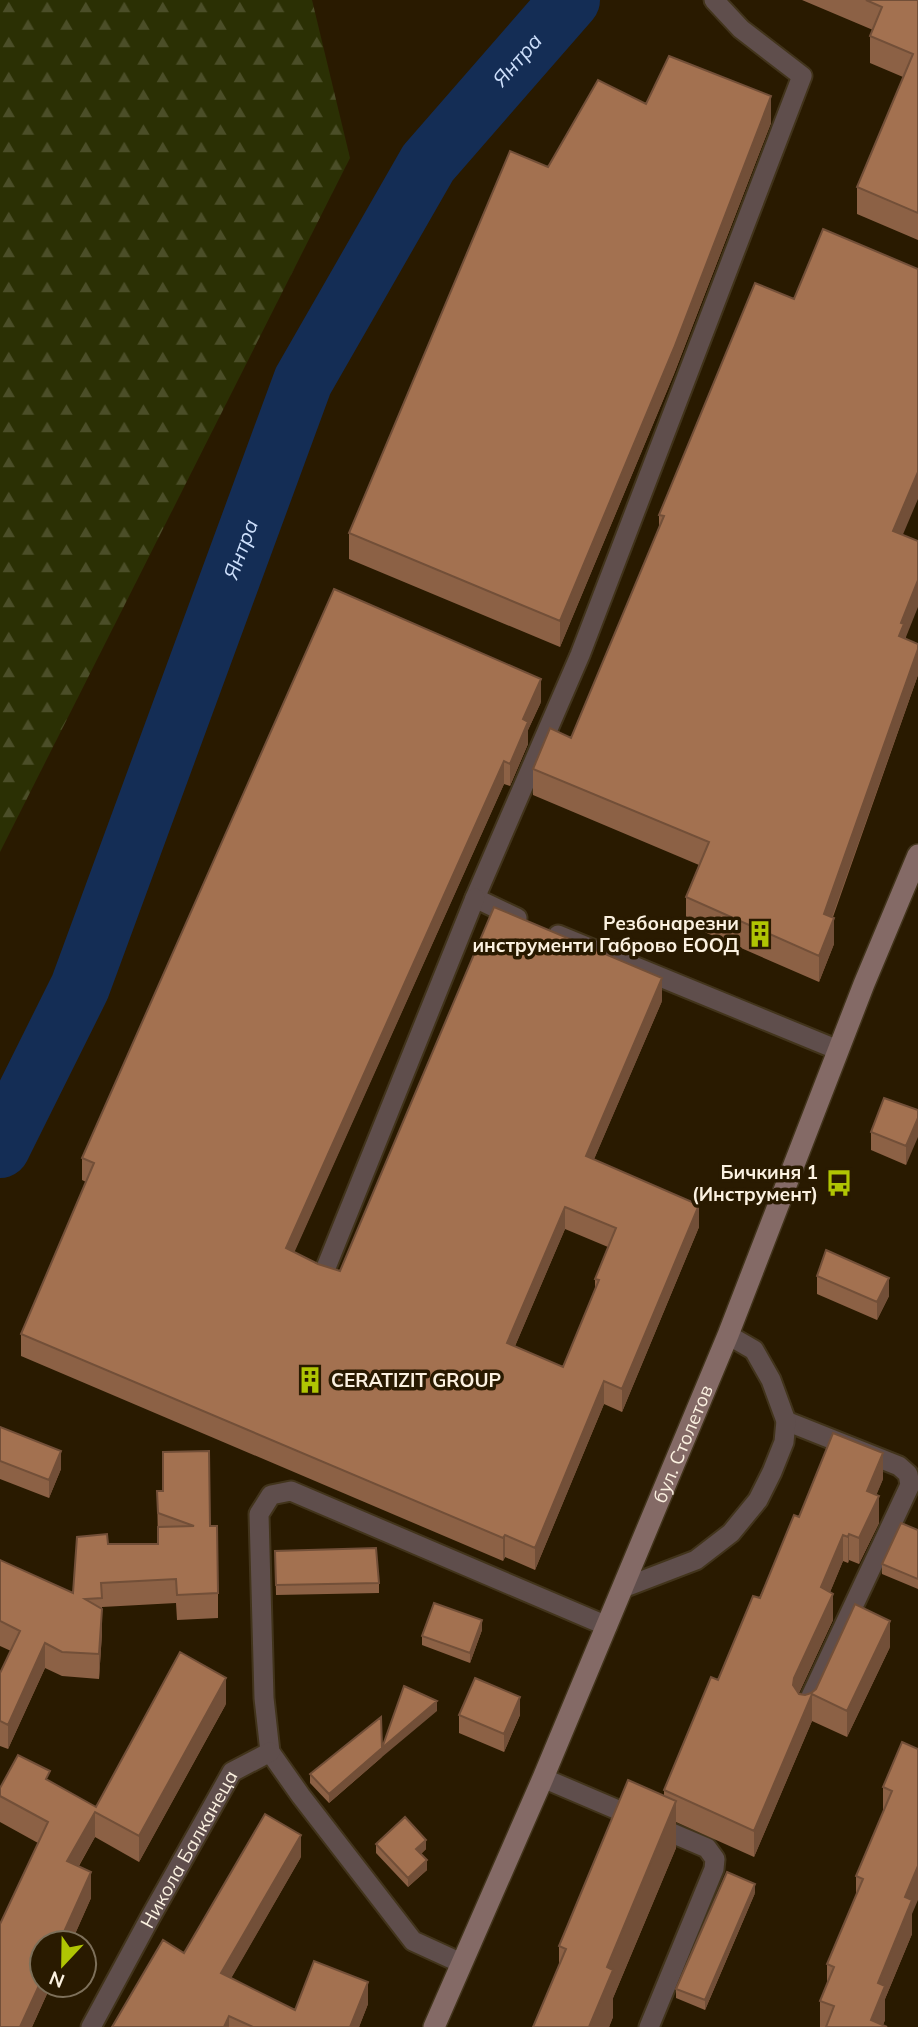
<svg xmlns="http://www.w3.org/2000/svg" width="918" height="2027" font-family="Mulish,sans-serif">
	<defs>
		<pattern id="forest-firs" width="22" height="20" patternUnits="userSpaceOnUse" patternTransform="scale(1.75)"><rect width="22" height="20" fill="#2b3004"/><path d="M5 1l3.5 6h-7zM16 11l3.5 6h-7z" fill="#4b4e28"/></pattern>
	</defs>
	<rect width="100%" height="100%" fill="#291a00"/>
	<path fill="url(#forest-firs)" d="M0 0H312L350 158 0 852Z"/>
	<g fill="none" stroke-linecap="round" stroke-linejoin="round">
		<path stroke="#142d55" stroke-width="60" id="s1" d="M0 1148 80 987 303 381 428 163 570 0"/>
		<defs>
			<g id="lane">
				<path d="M517 918 475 898 580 655 802 76 741 29 714 0"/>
				<path d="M558 935 838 1050"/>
				<path d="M323 1275 475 898"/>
				<path d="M786 1421 899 1466 908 1474 910 1485 805 1709"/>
				<path d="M623 1588 696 1560 731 1533 758 1500 772 1472 784 1442 786 1421 771 1380 754 1350 728 1335"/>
				<path d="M543 1778 707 1848 715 1859 714 1869 649 2027"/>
				<path d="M461 1963 413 1941 301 1796 270 1752 264 1698 259 1514 271 1495 291 1491 607 1626"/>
				<path id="s2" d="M91 2027 151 1916 232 1772 270 1752"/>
			</g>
			<g id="secondary">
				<path id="s3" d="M434 2027 543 1778 728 1335 864 984 918 855"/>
			</g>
		</defs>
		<use href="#lane" stroke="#42341b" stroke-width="23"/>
		<use href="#secondary" stroke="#42341b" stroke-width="24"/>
		<use href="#lane" stroke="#5f4e4c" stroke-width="19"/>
		<use href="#secondary" stroke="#846a66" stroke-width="21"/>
	</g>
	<path fill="#8c6145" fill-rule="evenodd" d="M802 0H918V240L857 214V187L903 77 870 63V36L873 30Z
		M646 104 771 123 674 374 560 647 349 559V533L548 167Z
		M659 515 903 535 906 639 918 644V675L833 917 834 944 819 982 686 924V897L699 865 533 795V769L571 738 659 528Z
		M541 702 528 730V744L510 786 504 784 294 1252 318 1264 340 1271 662 1001 594 1159 699 1227 622 1412 604 1404 535 1570 505 1557 503 1561 21 1356V1334L86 1182 82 1180V1158ZM565 1229 608 1247 595 1279V1290L563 1367 515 1346Z
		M918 1110 906 1165 871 1150V1132Z
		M817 1276 889 1296 877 1320 817 1294Z
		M0 1427 61 1469 49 1498 0 1479Z
		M883 1479 876 1495 879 1523 859 1564 849 1560 848 1563 843 1561 830 1592 833 1620 799 1693 805 1695 811 1693 890 1647 847 1737 812 1721 754 1857 676 1822V1848L613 1998V2017L609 2027H533L559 1965V1946L664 1795V1790L799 1517Z
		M157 1491 210 1526 218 1593V1618L177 1620 176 1603 102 1607V1633L99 1679 62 1676 45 1668 8 1749 0 1746V1673L11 1651 0 1646V1560L73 1593 108 1544H158Z
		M918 1530V1589L882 1574V1564Z
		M275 1551 379 1583V1593L276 1595Z
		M482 1630 470 1663 422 1645V1636Z
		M226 1704 139 1862 95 1837 79 1866 91 1898 71 1943H42V1985H51L32 2027H0L38 1843 0 1822V1788L50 1782 96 1807Z
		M459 1715H520L504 1752 459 1733Z
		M902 1742 912 1914V1934L885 1999V2020L883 2025 887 2027H820V2001L827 1984V1964L856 1895V1876L883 1813V1787Z
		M382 1757 329 1803 310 1783V1774Z
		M376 1844 426 1849 421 1854 427 1870 408 1887 376 1853Z
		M301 1857 231 1978 295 2010 368 2004 359 2027H112L184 1953Z
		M755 1893 705 2010 676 1998V1989Z"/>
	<path fill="#724f38" d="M771 96V123L674 374 560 647V621Z
		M918 472V499L893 558V531Z
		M918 580V607L904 642 899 636 901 623Z
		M918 649V675L824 940V914Z
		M541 679V702L528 730V744L510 786V764L523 719Z
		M504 761V784L286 1271V1248Z
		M834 918V944L819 982V956Z
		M662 978V1001L586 1178V1156Z
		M918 1118V1137L906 1165V1146Z
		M699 1205V1227L622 1412V1389Z
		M565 1207V1229L507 1365V1343Z
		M889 1278V1296L877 1320V1302Z
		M604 1381V1404L535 1570V1548Z
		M61 1451V1469L49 1498V1480Z
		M883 1453V1479L867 1518V1491Z
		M879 1496V1523L859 1564V1538Z
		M849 1534V1560L848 1563V1537Z
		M505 1535V1557L503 1561V1538Z
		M843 1535V1561L821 1614V1587Z
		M833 1594V1620L794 1704 793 1685 794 1678Z
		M102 1609V1633L99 1679V1654Z
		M482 1620V1630L470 1663V1653Z
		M890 1621V1647L847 1737V1711Z
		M45 1643V1668L8 1749V1725Z
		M226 1678V1704L139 1862V1836Z
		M812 1694V1721L754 1857V1831Z
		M520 1697V1715L504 1752V1734Z
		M437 1701V1711L382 1757V1748Z
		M382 1748V1757L329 1803V1794Z
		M676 1801V1848L613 1998V2017L609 2027H589L607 1967Z
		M95 1812V1837L67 1886V1861Z
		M301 1835V1857L221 1996V1973Z
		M426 1840V1849L416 1858V1849Z
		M427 1860V1870L408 1887V1878Z
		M918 1866V1900L912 1914V1934L885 1999V2020L882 2027 871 2020 878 1983 905 1897Z
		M91 1872V1898L71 1943H59Z
		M755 1884V1893L705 2010V2000Z
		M42 1979V1985H51L32 2027H20Z
		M368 1982V2004L359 2027H350Z
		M229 2016V2027H224Z"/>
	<path fill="#a37150" stroke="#724f38" stroke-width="2" fill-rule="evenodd" d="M866 0H918V213L857 187 913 54 870 36 882 7Z
		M669 56 771 96 674 348 560 621 349 533 510 151 548 167 598 80 646 104Z
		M823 229 918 269V472L893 531 918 541V580L901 623 904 624 899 636 918 644V649L824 914 834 918 819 956 686 897 709 842 533 769 550 728 571 738 664 516 659 515 755 283 794 299Z
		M334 589 541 679 523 719 528 722 510 764 504 761 286 1248 318 1264 340 1271 494 907 662 978 586 1156 699 1205 622 1389 604 1381 535 1548 505 1535 503 1538 21 1334 94 1163 82 1158ZM565 1207 616 1228 595 1279 599 1280 563 1367 507 1343Z
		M884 1098 918 1110V1118L906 1146 871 1132Z
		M826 1250 889 1278 877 1302 817 1276Z
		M0 1427 61 1451 49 1480 0 1461Z
		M833 1433 883 1453 867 1491 879 1496 859 1538 849 1534 848 1537 843 1535 821 1587 833 1594 794 1678 793 1685 799 1694 805 1695 811 1693 816 1689 855 1604 890 1621 847 1711 812 1694 754 1831 664 1790 711 1677 718 1680 753 1596 760 1598 794 1515 799 1517Z
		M209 1451 210 1526H217L218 1593 177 1595 176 1579 101 1583 102 1598 85 1599 102 1609 99 1654 62 1652 45 1643 8 1725 0 1721V1673L20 1631 0 1621V1560L73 1593 77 1537 107 1534 108 1544H158V1527L194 1526 158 1513 157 1491H163V1452Z
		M901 1523 918 1530V1579L882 1564Z
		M376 1548 379 1583 276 1585 275 1551Z
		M434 1603 482 1620 470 1653 422 1636Z
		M180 1652 226 1678 139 1836 95 1812 67 1861 91 1872 59 1943H42V1979L20 2027H0V1924L48 1822 0 1796V1788L18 1755 50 1771 46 1779 96 1807Z
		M475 1678 520 1697 504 1734 459 1715Z
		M404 1686 437 1701 382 1748Z
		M381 1717 382 1748 329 1794 310 1774Z
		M902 1742 918 1749V1866L905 1897 912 1900 878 1983 885 1986 871 2020 887 2027H826L834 2006 820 2001 834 1967 827 1964 863 1879 856 1876 892 1791 883 1787Z
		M628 1780 676 1801 607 1967 613 1970 589 2027H533L566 1949 559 1946Z
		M265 1814 301 1835 221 1973 295 2010 314 1961 368 1982 350 2027H253L229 2016 224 2027H112L163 1940 184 1953Z
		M405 1817 426 1840 416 1849 427 1860 408 1878 376 1844Z
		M727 1872 755 1884 705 2000 676 1989Z"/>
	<defs>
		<symbol id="building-bare" viewBox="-9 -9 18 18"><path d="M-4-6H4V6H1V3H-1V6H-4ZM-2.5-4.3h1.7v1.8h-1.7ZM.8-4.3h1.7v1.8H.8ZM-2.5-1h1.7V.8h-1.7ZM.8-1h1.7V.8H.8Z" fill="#b0c503" stroke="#291a00" stroke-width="2.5" paint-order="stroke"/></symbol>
		<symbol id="bus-bare" viewBox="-9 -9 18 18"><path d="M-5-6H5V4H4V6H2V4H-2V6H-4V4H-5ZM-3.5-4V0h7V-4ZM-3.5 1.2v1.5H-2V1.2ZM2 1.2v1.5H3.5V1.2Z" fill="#b0c503" stroke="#291a00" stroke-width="2.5" paint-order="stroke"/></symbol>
	</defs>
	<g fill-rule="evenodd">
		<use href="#building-bare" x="741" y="915" width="38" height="38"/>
		<use href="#bus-bare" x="820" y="1164" width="38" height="38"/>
		<use href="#building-bare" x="291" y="1361" width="38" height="38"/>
	</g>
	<g text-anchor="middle" stroke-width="7" stroke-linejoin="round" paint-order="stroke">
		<g font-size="19" font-weight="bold" fill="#fbf1e0" stroke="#291a00" text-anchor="end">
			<text x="739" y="930">Резбонарезни<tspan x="739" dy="22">инструменти Габрово ЕООД</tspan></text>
			<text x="818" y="1179">Бичкиня 1<tspan x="818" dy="22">(Инструмент)</tspan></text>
			<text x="331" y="1387" text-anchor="start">CERATIZIT GROUP</text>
		</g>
		<g font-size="19" fill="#fbf1e0" stroke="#291a00">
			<text dy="7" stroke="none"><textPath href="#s3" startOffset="634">бул. Столетов</textPath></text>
			<text dy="7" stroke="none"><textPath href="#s2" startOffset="203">Никола Балканеца</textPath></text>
		</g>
		<g font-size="21" font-style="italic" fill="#ccdefa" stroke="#291a00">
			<text dy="7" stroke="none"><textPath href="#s1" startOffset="1213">Янтра</textPath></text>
			<text dy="7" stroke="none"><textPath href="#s1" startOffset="646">Янтра</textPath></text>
		</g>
	</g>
	<g transform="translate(63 1964) rotate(202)"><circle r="33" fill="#291a00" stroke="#7d705a" stroke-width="2"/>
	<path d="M0-5L12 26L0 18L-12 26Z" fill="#b0c503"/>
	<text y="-10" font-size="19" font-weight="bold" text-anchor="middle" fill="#fbf1e0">N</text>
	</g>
</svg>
